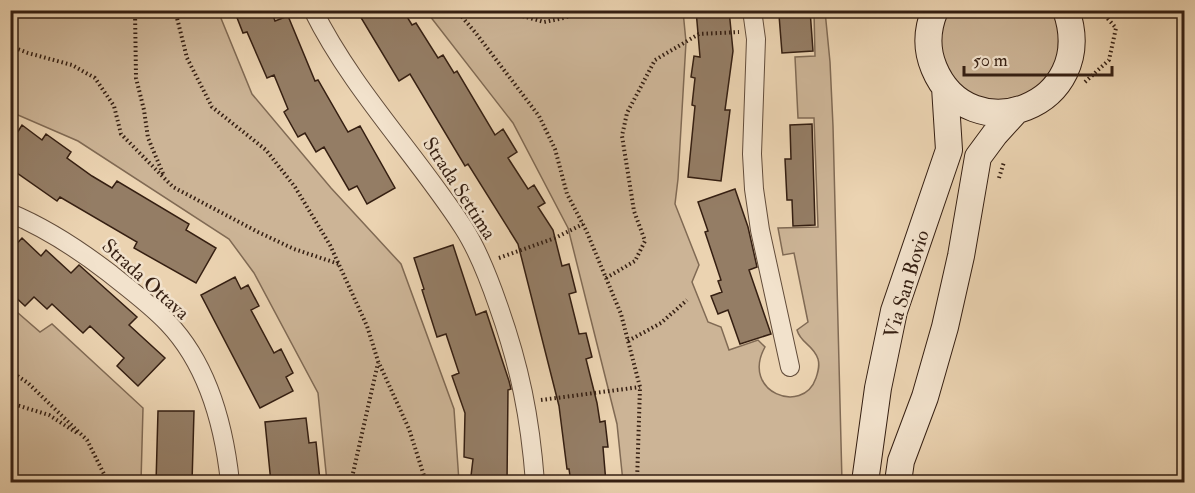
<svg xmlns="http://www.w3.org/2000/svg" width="1195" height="493" font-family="'IM FELL Double Pica',serif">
	<rect width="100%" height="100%" fill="#ebd3b1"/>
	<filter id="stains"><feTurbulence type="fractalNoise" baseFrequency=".00333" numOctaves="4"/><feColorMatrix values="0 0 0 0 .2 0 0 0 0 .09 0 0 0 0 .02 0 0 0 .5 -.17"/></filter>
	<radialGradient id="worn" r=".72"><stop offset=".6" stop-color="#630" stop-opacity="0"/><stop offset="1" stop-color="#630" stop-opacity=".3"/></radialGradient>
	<path fill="#ccb496" stroke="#806a54" stroke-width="1.5" d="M10 11H218L252 94 331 188 401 264 454 409 459 482H327L318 393 254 273 229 239 78 141 11 112Z
		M426 11H683L686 42 678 179 675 204 699 265 692 282 708 322 721 327 729 350 758 340 765 347C740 392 803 416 816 378 818 372 820 366 818 359 813 344 801 344 797 330L808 322 794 253 783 255 778 228 818 227 814 118H798L795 57 815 56 814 11H825L830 62 833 126 842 482H623L617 424 568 228 513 123Z
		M947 11H1053L1059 21 1058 62 1033 93 994 102 974 97 958 85 946 69 939 50 940 30Z
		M10 306 40 332 52 324 143 408 141 482H11Z"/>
	<path fill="#947d65" stroke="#351f12" stroke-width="1.5" d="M234 10H271L275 21 288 16 315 81 318 80 348 132 360 126 395 188 367 204 357 186 349 190 324 147 316 152 305 133 298 137 284 112 288 109 274 75 267 78 247 32 243 33Z
		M369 10H403L412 25 416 23 438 58 443 55 454 73 457 71 495 135 503 129 517 152 508 158 528 189 534 185 545 203 538 207 553 230 562 266 569 264 576 292 569 294 579 334 586 333 592 357 586 359 597 403 600 422 605 421 608 447H603L606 483H571L569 469H567L559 406 518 244 468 164 465 166 410 74 399 81 360 16Z
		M696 10H729L733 51 725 110H730L721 181 688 177 695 106 692 105 695 78 691 77 694 56 700 57Z
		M792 10H810L813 51 782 53 779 15H792Z
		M812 124 815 225 793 226 792 200H787L785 159H791L790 125Z
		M22 125 42 140 46 134 71 152 67 158 92 176 112 188 117 181 189 224 186 230 216 248 196 283 134 248 137 242 60 197 57 201 10 168V129L17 133Z
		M735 189 748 227 757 267 749 270 771 334 740 344 728 310 718 314 711 296 722 292 718 281 721 280 705 232 708 231 698 202Z
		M22 238 41 256 46 250 71 273 79 265 137 317 129 325 165 358 138 386 117 366 124 358 90 326 83 333 52 304 47 309 34 297 25 306 10 292V251Z
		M453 245 476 315 486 311 509 381 511 389 508 390 507 483H483V476H471L473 459 464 457 465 413 452 376 459 373 446 334 437 337 422 290 424 289 414 258Z
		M235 277 241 289 248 285 259 306 251 310 274 353 281 349 293 373 286 377 293 391 260 408 201 295Z
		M158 411H194L192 483H156Z
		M306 418 309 443 316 442 320 481 310 483H271L265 422Z"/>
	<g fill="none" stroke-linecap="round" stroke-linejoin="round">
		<defs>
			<path id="minor" d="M313 10C352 89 415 153 463 227 478 250 489 279 498 305 520 367 530 417 535 482
				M752 10 756 39 752 154 754 189 760 230 790 367
				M10 213C46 228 78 249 108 272 128 288 150 304 168 323 208 365 224 426 230 482"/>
			<path id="secondary" d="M935 10C927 29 926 49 934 68 969 153 1100 107 1066 10
				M865 482 878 388 894 311 949 150 945 87
				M898 482 901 461 925 397 945 327 961 256 978 157 995 134 1016 111"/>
		</defs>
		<use href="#minor" stroke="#624c3a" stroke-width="20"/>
		<use href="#secondary" stroke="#351f12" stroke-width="28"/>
		<path stroke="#351f12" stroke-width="4" stroke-dasharray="1.5 3" stroke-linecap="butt" d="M135 10 136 78 144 110 148 138 164 176
			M175 10 187 58 212 107 266 150 295 187 330 245 367 326 378 361 409 429 426 482
			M456 10 475 32 539 116 555 149 567 194 586 230 621 314 640 387 637 482
			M501 10 544 22 564 18 586 10
			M10 46 28 53 72 65 95 78 114 106 121 134 173 187 258 232 294 249 339 264
			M1085 82 1109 60 1116 28 1100 10
			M999 178 1004 162
			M499 258 555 238 583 224
			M606 278 635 261 645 241 634 211 622 136 627 113 655 60 699 34 739 32
			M628 341 661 323 687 300
			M10 371 28 383 87 440 108 482
			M541 400 640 387
			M10 403 49 415 77 433
			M351 482 378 363"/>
		<use href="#minor" stroke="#f2e2cc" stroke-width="18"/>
		<use href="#secondary" stroke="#f2e2cc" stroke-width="26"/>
	</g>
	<g text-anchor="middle" stroke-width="5" stroke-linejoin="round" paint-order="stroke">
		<g font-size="20" fill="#351f12" stroke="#f2e2cc">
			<text transform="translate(460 188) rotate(57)" y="7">Strada Settima</text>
			<text transform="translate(146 279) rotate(42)" y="7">Strada Ottava</text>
			<text transform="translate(906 284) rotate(-73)" y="7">Via San Bovio</text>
		</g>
	</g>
	<rect width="1195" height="493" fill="none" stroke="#ebd3b1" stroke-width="36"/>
	<rect x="12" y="12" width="1171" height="469" fill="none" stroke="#351f12" stroke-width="3"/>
	<rect x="18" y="18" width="1159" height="457" fill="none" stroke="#351f12" stroke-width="1.5"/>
	<path d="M964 66v9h148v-9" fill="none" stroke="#351f12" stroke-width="3"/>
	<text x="973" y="66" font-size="18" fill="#351f12" stroke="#f2e2cc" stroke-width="4.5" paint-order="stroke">50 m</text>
	<rect width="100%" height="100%" filter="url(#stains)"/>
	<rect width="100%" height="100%" fill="url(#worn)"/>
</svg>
